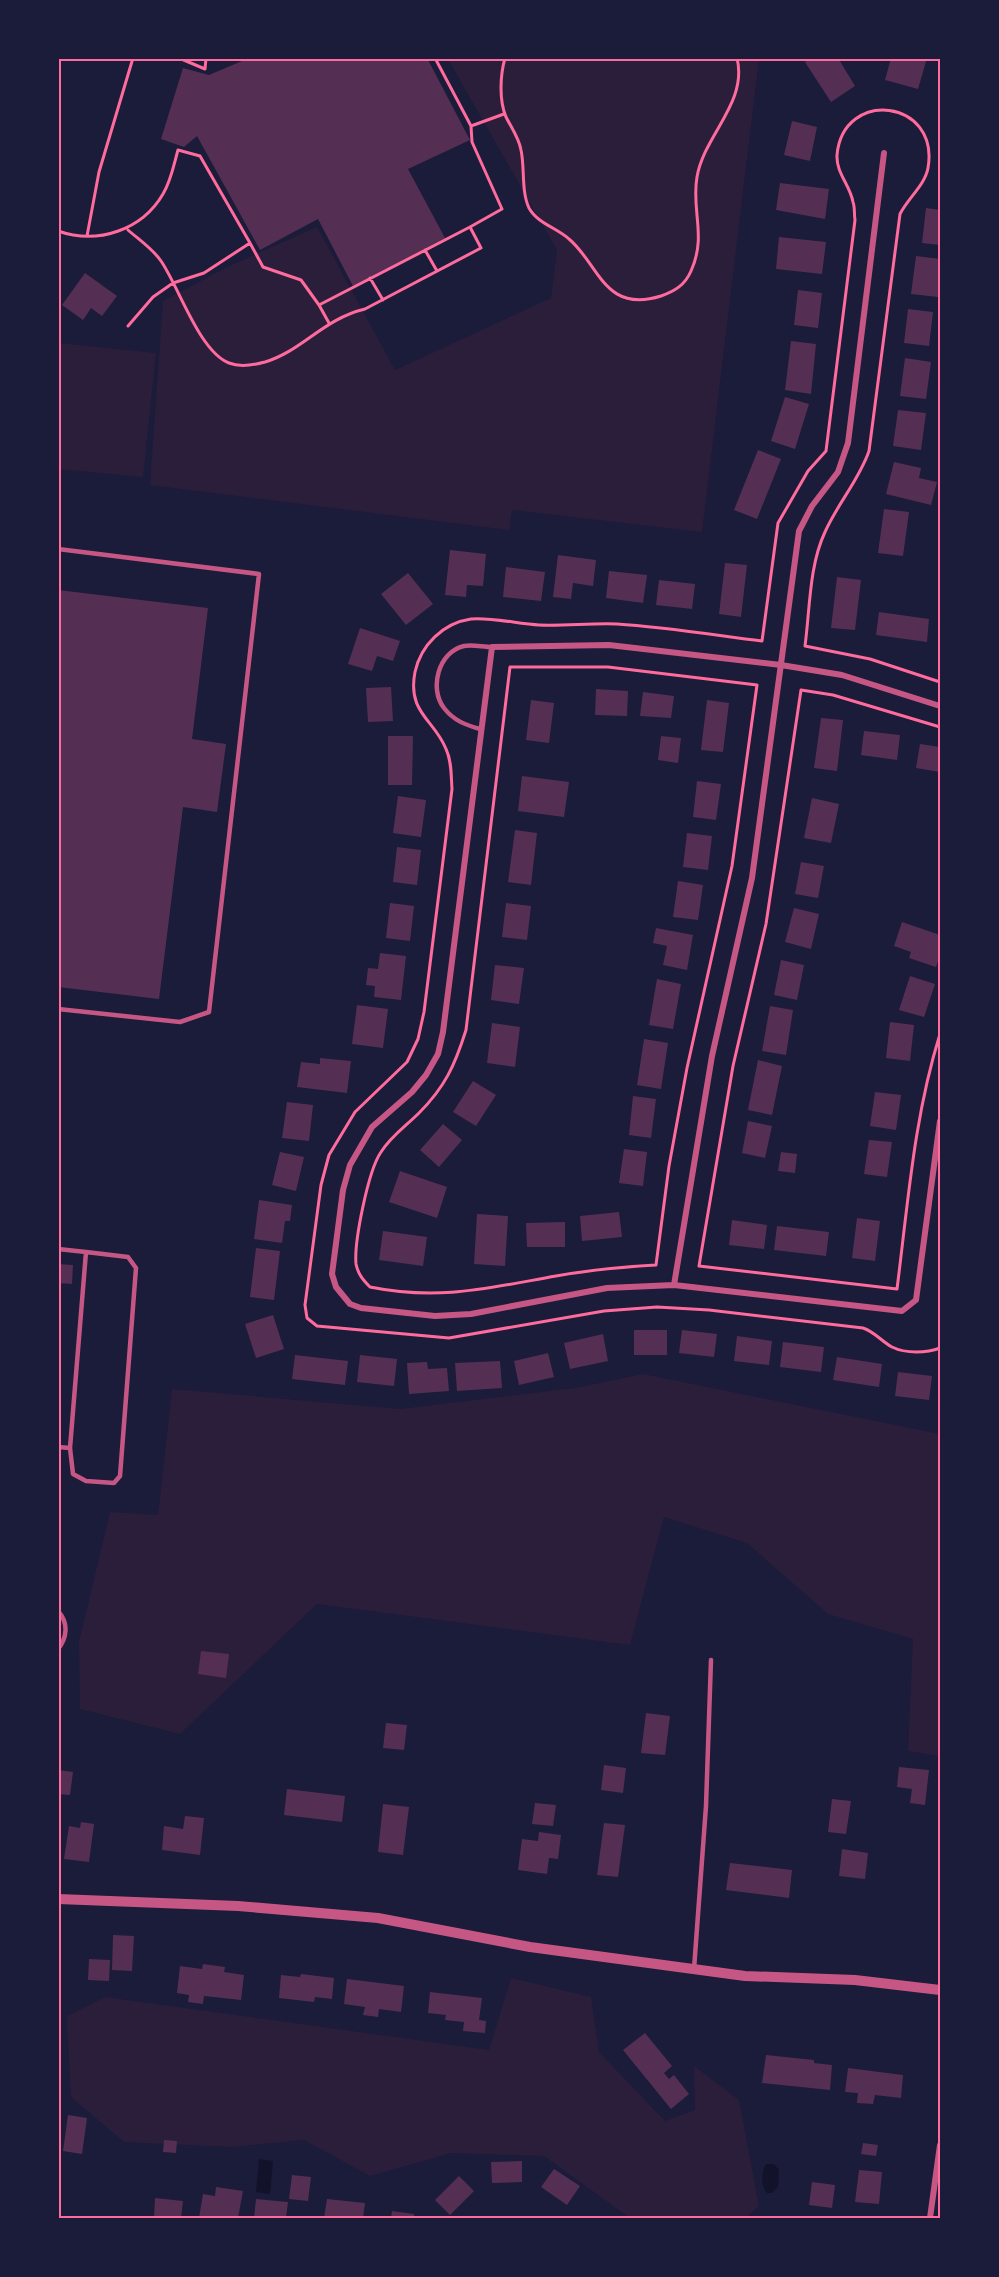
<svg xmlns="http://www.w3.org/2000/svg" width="999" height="2277" font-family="Mulish,sans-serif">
	<rect width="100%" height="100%" fill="#1b1b3a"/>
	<path fill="#2a1e3b" d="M448 59H759L702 532 512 510 509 530 150 485 163 301 225 268 317 227 395 370 551 298 557 250Z
		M59 343 156 353 143 477 59 469Z
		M643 1374 940 1434V1756L908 1751 913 1639 828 1614 747 1543 664 1517 630 1645 317 1604 180 1734 80 1709 79 1642 110 1512 158 1515 172 1389 400 1409 575 1388Z
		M511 1978 591 1997 599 2052 665 2121 695 2110 694 2066 739 2100 759 2206 746 2218H630L544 2156 451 2153 370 2176 304 2140 232 2147 124 2142 71 2097 67 2016 105 1997 489 2050Z"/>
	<path fill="#12122b" d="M259 2159 273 2161 270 2194 256 2192Z
		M766 2164H774L779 2170 778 2187 772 2193H767C761 2186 761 2173 766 2164Z"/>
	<path fill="#542f53" d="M249 58H427L470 140 408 169 445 238 353 286 318 219 260 250 197 136 184 147 161 139 183 68 209 75Z
		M810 58H838L855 86 831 102 805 62Z
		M891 58H927L918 89 885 80Z
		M792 121 817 127 810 161 784 155Z
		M780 183 829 189 825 219 776 210Z
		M926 208 940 210V245L922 243Z
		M779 237 826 242 822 274 776 269Z
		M916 256 940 259 938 297 911 294Z
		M85 273 117 296 102 316 91 308 83 320 62 305Z
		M798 290 822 293 818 328 794 325Z
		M908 309 933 312 929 346 904 343Z
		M791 341 816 344 811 394 785 390Z
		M905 358 931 362 926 399 900 396Z
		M785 397 809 404 795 449 771 441Z
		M898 410 926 413 921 450 893 446Z
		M758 450 781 459 757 519 734 510Z
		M894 462 921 468 919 478 937 482 931 505 886 494Z
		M884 509 909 512 903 556 878 553Z
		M450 550 486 554 483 586 467 585 466 597 445 595Z
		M558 555 596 560 593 586 573 583 571 599 553 597Z
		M725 563 747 565 741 617 719 614Z
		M506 567 545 572 541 601 503 597Z
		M609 571 647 575 643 603 606 598Z
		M408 573 433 604 406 625 381 594Z
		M837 577 861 580 855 630 831 628Z
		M659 580 695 584 692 609 656 605Z
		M58 590 208 608 192 739 226 744 217 812 183 807 159 999 58 987Z
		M879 612 929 619 927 642 876 635Z
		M360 628 400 641 393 661 377 656 372 671 348 664Z
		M391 687 393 721 368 722 366 688Z
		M596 689 628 691 627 716 595 715Z
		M643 692 674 696 671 718 640 716Z
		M531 700 554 703 549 743 526 740Z
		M707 700 729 703 723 752 701 750Z
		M821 718 843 720 837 771 814 768Z
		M864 731 900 735 897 760 861 755Z
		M388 736H413L412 785H388Z
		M661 736 681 738 678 763 658 760Z
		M920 744 940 747V772L916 768Z
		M522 776 569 782 564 817 518 811Z
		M697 781 721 784 716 820 693 817Z
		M398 796 426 800 421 837 393 833Z
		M812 798 839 804 831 843 804 838Z
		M515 830 537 833 531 885 508 882Z
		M687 833 712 836 708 870 683 867Z
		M397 847 421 850 417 885 393 882Z
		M801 862 824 866 818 898 795 894Z
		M678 881 703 885 698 920 673 917Z
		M390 903 414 906 410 941 386 938Z
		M506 903 531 906 527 940 502 937Z
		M794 908 819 914 811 949 785 942Z
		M902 922 940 935V956L936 967 909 958 911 952 894 946Z
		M656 928 693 935 687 970 663 965 667 946 653 943Z
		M380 953 406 956 401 1000 374 997 375 986 366 985 368 968 378 969Z
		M781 960 804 965 797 1000 774 995Z
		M495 965 524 968 519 1004 491 1000Z
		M910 976 935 984 924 1017 899 1010Z
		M657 979 681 984 673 1029 649 1025Z
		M357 1005 388 1009 383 1048 352 1044Z
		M770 1006 793 1010 786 1055 762 1051Z
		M890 1022 914 1025 910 1061 886 1058Z
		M492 1023 520 1027 515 1067 487 1063Z
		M644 1039 668 1043 661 1089 637 1085Z
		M320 1058 351 1061 347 1093 297 1087 301 1062 320 1064Z
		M758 1060 782 1066 772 1115 748 1110Z
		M473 1081 496 1095 476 1126 453 1112Z
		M875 1092 901 1095 896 1130 870 1126Z
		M633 1096 656 1099 651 1138 629 1135Z
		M287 1102 313 1105 309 1141 282 1138Z
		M748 1121 772 1126 765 1158 742 1153Z
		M443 1124 462 1140 439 1167 420 1150Z
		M869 1140 892 1142 887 1177 864 1174Z
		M624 1149 647 1152 643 1186 619 1183Z
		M280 1152 304 1157 296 1191 272 1185Z
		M781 1152 797 1154 795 1173 778 1171Z
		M400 1171 447 1187 437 1218 389 1202Z
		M259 1200 292 1205 290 1221H285L282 1243 254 1239Z
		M619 1212 622 1237 582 1241 580 1216Z
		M477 1214 508 1216 505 1266 474 1264Z
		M857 1218 880 1221 875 1261 852 1258Z
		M732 1220 767 1225 764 1249 729 1245Z
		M565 1222V1247H527L526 1223Z
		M777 1226 829 1232 826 1256 774 1250Z
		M383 1231 427 1237 423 1266 379 1260Z
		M256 1248 280 1251 274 1300 250 1297Z
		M58 1264 73 1265 72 1284 58 1283Z
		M273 1315 284 1349 256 1358 245 1324Z
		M634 1330H667V1355H634Z
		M682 1330 717 1334 714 1357 679 1353Z
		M603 1334 608 1361 570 1369 564 1343Z
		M737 1336 772 1341 769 1365 734 1361Z
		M783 1342 824 1347 821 1372 780 1367Z
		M548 1353 554 1377 519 1385 514 1361Z
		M295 1355 348 1361 345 1385 292 1379Z
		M360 1355 397 1359 394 1386 357 1382Z
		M837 1357 882 1364 879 1387 833 1380Z
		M500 1361 502 1388 457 1391 455 1363Z
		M427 1362 428 1369 447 1368 449 1391 409 1394 407 1363Z
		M898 1372 932 1376 929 1400 895 1396Z
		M201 1651 229 1654 226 1678 198 1674Z
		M646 1713 670 1716 665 1755 641 1753Z
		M386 1723 407 1725 404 1750 383 1748Z
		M604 1765 626 1768 623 1793 601 1790Z
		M899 1767 929 1770 925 1805 910 1803 912 1789 897 1787Z
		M58 1770 73 1772 70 1795 58 1794Z
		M287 1789 345 1796 342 1822 284 1815Z
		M832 1799 851 1801 846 1834 828 1832Z
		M535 1803 556 1805 553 1826 532 1824Z
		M383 1804 409 1807 403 1855 378 1852Z
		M185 1816 204 1818 200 1855 162 1850 164 1826 183 1829Z
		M81 1822 94 1824 89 1862 64 1859 69 1826 80 1828Z
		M604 1823 625 1825 618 1877 597 1875Z
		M539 1832 561 1835 558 1859 549 1858 547 1874 518 1870 522 1839 538 1841Z
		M842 1849 868 1853 865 1879 839 1876Z
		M730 1863 792 1870 789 1898 726 1890Z
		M113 1935 134 1936 132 1971 112 1970Z
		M89 1959 110 1960 109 1981 88 1980Z
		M203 1964 225 1967 224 1972 244 1975 241 2000 204 1996 203 2004 188 2002 189 1995 177 1993 180 1966 202 1969Z
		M301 1974 334 1978 332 1999 315 1997 314 2002 279 1998 281 1975 300 1977Z
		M347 1979 404 1986 401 2012 379 2009 378 2017 363 2015 365 2007 344 2004Z
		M430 1992 482 1998 479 2020 486 2021 485 2033 463 2031 464 2022 445 2020 446 2015 428 2013Z
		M645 2033 672 2066 664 2073 669 2079 674 2075 689 2094 671 2109 623 2050Z
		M766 2055 814 2060V2063L832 2065 830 2090 762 2083Z
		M848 2068 903 2075 901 2098 875 2095 873 2104 857 2103 858 2093 845 2092Z
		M68 2115 87 2118 82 2154 63 2151Z
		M164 2140 177 2141 176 2153 163 2152Z
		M863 2143 878 2145 876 2156 861 2154Z
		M522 2161V2182L492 2183 491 2162Z
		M554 2169 580 2186 567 2205 541 2187Z
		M859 2170 882 2172 879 2204 855 2202Z
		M292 2175 311 2177 308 2201 289 2199Z
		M459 2176 474 2191 450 2215 435 2200Z
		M812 2182 835 2185 832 2208 809 2205Z
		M216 2187 243 2191 238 2218H199L203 2194 215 2196Z
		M155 2198 183 2201 181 2218H154Z
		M256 2199 288 2202 286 2218H254Z
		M327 2199 365 2203 363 2218H324Z
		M392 2211 414 2214V2218H391Z"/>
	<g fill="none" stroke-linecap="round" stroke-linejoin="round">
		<path stroke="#ff6b9d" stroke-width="3" d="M179 58 205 69 206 58
			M435 58 471 126 504 114
			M505 58C500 76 499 100 506 117 511 127 519 138 521 150 525 168 521 191 529 208 537 223 557 228 569 239 599 264 604 314 661 296 675 291 685 285 691 271 707 236 691 210 697 177 704 135 748 103 737 58
			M128 230C138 239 153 249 161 261 179 287 199 351 229 363 239 367 254 365 265 362 302 351 323 319 365 309L481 248 470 227 502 209 472 142 471 126
			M58 231C98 245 142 230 163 194 171 181 174 164 178 150L200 156 250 243 204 273 173 283 153 297 128 326
			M87 236 99 172 133 58
			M250 243 263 267 301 280 319 305
			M425 250 437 271
			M370 278 383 300
			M329 323 319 305 470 227
			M510 667H608L757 685 732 866 687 1068 669 1166 656 1265C622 1267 589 1270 556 1276 488 1288 439 1301 370 1287 363 1280 358 1274 356 1264 354 1242 368 1171 381 1152 391 1136 406 1126 419 1113 445 1087 455 1065 466 1030Z
			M940 682 870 659 805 646C810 609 809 566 825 532 838 503 859 480 869 451L900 214C908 198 925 185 928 168 940 99 843 88 837 155 836 173 850 185 853 202 855 207 854 214 855 220L826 451 808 471 778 523 762 641C714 635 665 627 617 624 591 623 565 626 539 625 519 624 490 617 471 619 443 623 421 645 415 672 407 713 434 719 446 749 452 762 451 776 452 789L424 1012 418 1039 407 1062 355 1112 329 1155 321 1185 305 1305 307 1318 317 1326 449 1338 604 1311 657 1307 709 1310 863 1328C875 1332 881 1341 892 1347 906 1354 927 1353 940 1348
			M940 727 833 695 801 690 766 924 733 1066 699 1266 897 1289C908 1203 914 1117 940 1034"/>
		<path stroke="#c65784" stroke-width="4.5" d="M58 549 259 574 209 1012 180 1022 58 1009
			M480 729C466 725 454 721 444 708 429 689 438 652 464 646 472 644 483 647 492 647
			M58 1249 86 1252 70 1448 58 1447
			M70 1448 73 1474 86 1481 114 1483 120 1476 136 1268 128 1257 86 1252
			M58 1611C69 1623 67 1638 58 1649
			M694 1969 706 1806 711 1660"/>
		<path stroke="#c65784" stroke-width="6" d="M940 706 842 675 781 665 609 645 492 647 443 1032 438 1054 426 1075 412 1092 372 1127 350 1165 343 1190 332 1274 336 1287 350 1304 361 1308 435 1316 471 1314 607 1288 674 1285 902 1311 916 1300 940 1121
			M674 1285 712 1056 752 878 799 531 812 506 838 472 848 443 884 153
			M930 2218 940 2145"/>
		<path stroke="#c65784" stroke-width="10" d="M58 1899 238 1906 378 1918 530 1947 745 1976 855 1980 940 1990"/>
	</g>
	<rect width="999" height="2277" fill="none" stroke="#1b1b3a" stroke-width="120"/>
	<rect x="60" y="60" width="879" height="2157" fill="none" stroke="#ff6b9d" stroke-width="2"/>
</svg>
